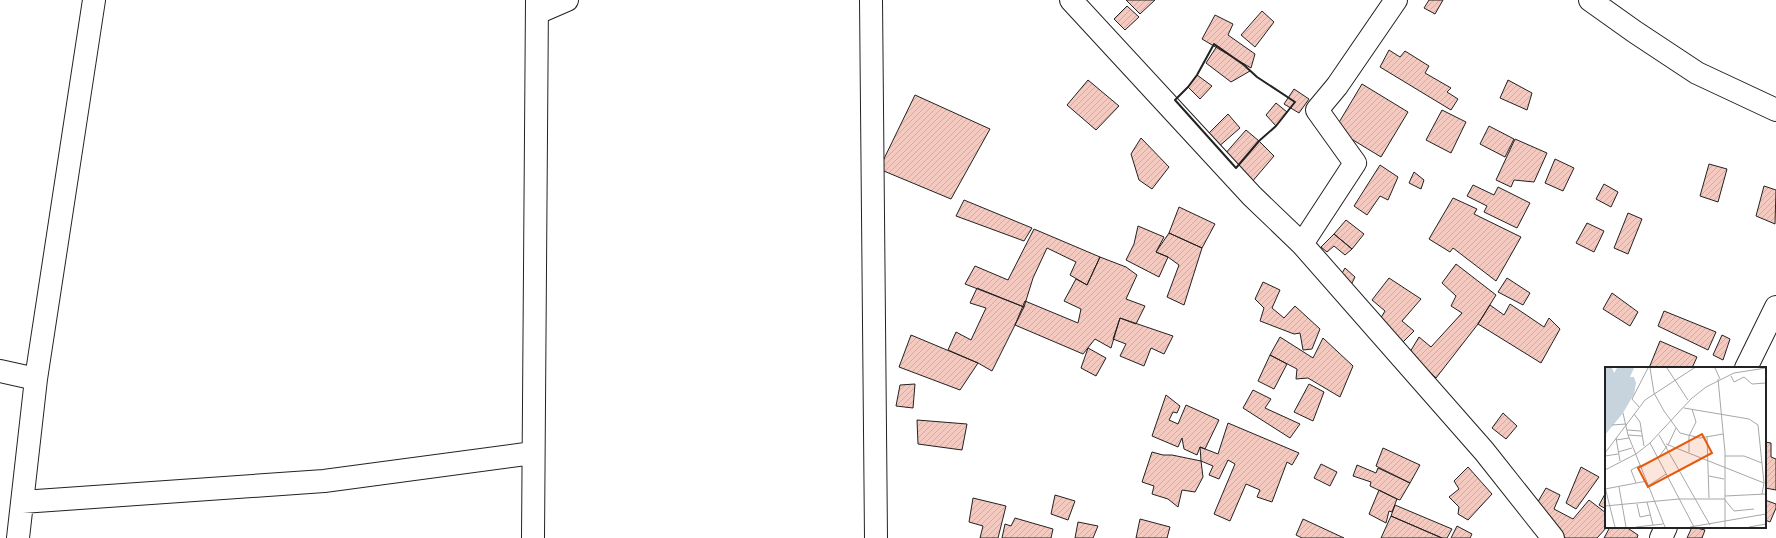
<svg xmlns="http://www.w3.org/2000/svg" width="1776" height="538" font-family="Poppins,sans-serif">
	<defs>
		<pattern id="building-hatch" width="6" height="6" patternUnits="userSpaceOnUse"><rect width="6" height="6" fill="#f3c9c0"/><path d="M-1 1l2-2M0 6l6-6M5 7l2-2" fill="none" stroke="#d0aca5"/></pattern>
	</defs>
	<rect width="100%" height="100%" fill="#fff"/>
	<path fill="url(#building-hatch)" stroke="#222" d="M1126 0H1155L1140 14Z
		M1429 0H1443L1435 14 1424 8Z
		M1127 6 1139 17 1125 30 1114 19Z
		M1262 11 1274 22 1255 47 1241 35Z
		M1215 15 1233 24 1228 35 1255 54 1251 68 1202 39Z
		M1217 46 1244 65 1250 71 1231 82 1206 63Z
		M1389 50 1400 57 1405 51 1429 66 1425 73 1451 88 1447 92 1458 99 1451 110 1380 67Z
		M1197 75 1212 86 1200 99 1188 87Z
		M1088 80 1119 106 1096 130 1067 105Z
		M1508 80 1532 93 1527 110 1500 98Z
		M1362 84 1408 112 1381 157 1335 129Z
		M1294 89 1309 99 1299 113 1284 104Z
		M915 95 990 129 951 199 879 169Z
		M1276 103 1287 112 1276 126 1266 115Z
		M1442 110 1466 122 1451 153 1426 140Z
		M1228 114 1240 128 1217 148 1206 136Z
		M1489 126 1514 139 1505 157 1480 144Z
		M1246 130 1259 141 1236 168 1224 155Z
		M1141 138 1169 167 1152 189 1139 180 1131 154Z
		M1515 139 1547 153 1534 182 1514 180 1511 187 1496 180Z
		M1259 141 1274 156 1251 183 1236 168Z
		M1555 159 1574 168 1563 191 1545 183Z
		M1709 164 1727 169 1718 202 1700 196Z
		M1380 165 1398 177 1388 200 1380 196 1367 215 1354 206Z
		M1414 172 1424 180 1421 189 1409 183Z
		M1604 184 1618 192 1611 207 1596 199Z
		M1473 185 1494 195 1498 187 1530 203 1517 228 1484 212 1487 206 1467 196Z
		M1764 186 1776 190 1775 224 1756 216Z
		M1453 198 1477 209 1474 214 1521 237 1496 281 1453 248 1450 252 1429 239Z
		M964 200 1032 228 1024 241 956 216Z
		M1179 207 1215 224 1202 248 1169 233Z
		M1628 213 1642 219 1628 254 1614 248Z
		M1346 220 1364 234 1352 249 1334 234Z
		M1587 223 1604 231 1594 252 1576 243Z
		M1138 226 1164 237 1156 252 1168 257 1159 277 1126 260 1134 244Z
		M1034 229 1100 257 1087 285 1070 275 1076 262 1047 248 1033 278 1024 307 965 284 975 266 1008 280Z
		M1169 233 1202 248 1184 305 1167 297 1179 265 1168 257 1156 252Z
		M1334 234 1352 249 1345 255 1334 246 1327 252 1321 247Z
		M1100 257 1126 267 1137 275 1126 299 1145 306 1136 324 1120 318 1111 348 1095 339 1083 354 1015 325 1025 301 1078 323 1081 309 1064 301 1076 279 1087 285Z
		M1456 264 1496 295 1478 324 1436 378 1410 352 1419 337 1431 347 1462 313 1451 306 1456 296 1442 283Z
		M1345 268 1355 277 1351 285 1341 275Z
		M1389 278 1421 299 1402 321 1414 331 1403 342 1379 321 1385 311 1372 300Z
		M1507 278 1530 293 1523 305 1498 292Z
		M1263 282 1280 290 1272 308 1284 318 1295 306 1320 329 1312 349 1303 350 1300 333 1294 334 1260 321 1264 308 1255 299Z
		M977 288 1024 307 992 371 978 363 948 350 956 332 971 340 986 308 970 303Z
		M1612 293 1638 312 1630 326 1603 309Z
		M1510 304 1544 327 1549 318 1560 329 1541 363 1478 324 1490 305 1504 315Z
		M1664 311 1716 332 1708 350 1658 326Z
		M1120 318 1173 336 1164 354 1151 348 1144 366 1120 356 1126 344 1113 339Z
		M911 335 978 363 960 390 899 367Z
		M1722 335 1730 339 1723 360 1713 355Z
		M1280 337 1313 358 1323 338 1353 366 1340 397 1308 378 1296 379 1297 369 1270 355Z
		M1660 341 1697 357 1692 368H1649Z
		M1088 348 1106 358 1096 376 1081 368Z
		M1270 355 1287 364 1274 389 1258 381Z
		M915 384 913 408 896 406 900 385Z
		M1309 384 1324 392 1313 421 1294 412Z
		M1253 390 1271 399 1265 408 1300 424 1290 438 1243 408Z
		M1166 395 1180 406 1177 413 1173 412 1169 420 1178 424 1186 405 1219 420 1205 449 1200 447 1197 455 1184 449 1182 438 1178 447 1152 436Z
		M1503 413 1517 426 1506 439 1492 428Z
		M917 420 967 424 962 450 918 444Z
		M1228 423 1299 453 1292 465 1287 462 1272 502 1257 497 1260 490 1246 484 1230 521 1214 514 1235 464 1228 460 1219 479 1209 475 1213 466 1201 461 1200 447 1218 454Z
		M1765 442 1771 443V457L1776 459V490L1765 488Z
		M1383 448 1420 465 1410 483 1376 466Z
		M1152 452 1163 455H1172L1201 461 1203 477 1195 492 1182 490 1178 507 1168 499 1152 494 1154 486 1142 482Z
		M1321 464 1337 472 1330 486 1314 478Z
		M1357 465 1376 473 1378 468 1410 483 1400 500 1397 499 1370 486 1371 482 1353 476Z
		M1468 467 1492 494 1468 520 1458 514 1459 507 1449 497 1459 489 1454 481Z
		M1581 467 1599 477 1576 509 1566 503Z
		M1546 488 1560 495 1554 509 1573 519 1589 500 1606 513V527H1607L1597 538H1566L1553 531 1536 505Z
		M1379 490 1397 499 1392 512 1389 511 1386 523 1369 514Z
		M1605 494H1606V509L1599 505Z
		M1055 495 1075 501 1068 520 1051 514Z
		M973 498 1006 506 998 538H980L983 526 969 522Z
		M1765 500 1776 504V508L1770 522 1765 520Z
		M1395 505 1452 529 1447 538H1442L1391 516Z
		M1391 516 1442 538H1381Z
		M1015 518 1053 529 1051 538H1002L1005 524 1011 526Z
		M1140 519 1170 527 1167 538H1136Z
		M1303 519 1344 538H1302L1296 535Z
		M1078 522 1098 526 1093 538H1075Z
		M1457 526 1472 534 1470 538H1451Z
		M1610 527H1626L1638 535 1637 538H1604Z
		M1692 527 1705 530 1702 538H1687Z"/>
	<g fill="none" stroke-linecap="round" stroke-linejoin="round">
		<defs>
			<path id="minor" d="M871 0 876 538
				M1071 0 1252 196 1302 244 1484 451 1553 538
				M1590 0 1635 32 1697 73 1776 110
				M537 13 567 0
				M1302 244 1355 163 1317 110 1337 86 1396 0
				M1746 368 1776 307
				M0 371 36 379
				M22 502 324 481 533 453
				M18 538 36 379 94 0
				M533 538 537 0
				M1661 538 1666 527"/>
		</defs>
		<use href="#minor" stroke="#222" stroke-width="24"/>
		<use href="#minor" stroke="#fff" stroke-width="22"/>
		<path stroke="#222" stroke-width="2" d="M1214 44 1244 65 1257 77 1295 102 1276 126 1259 141 1236 168 1175 100 1188 87 1197 75Z"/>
	</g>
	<g transform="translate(1605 367)">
		<rect width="161" height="161" fill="#fff"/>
		<path d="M0 1H7L9 6 12 1H29L25 10H29L31 16 29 27 18 46 0 68Z" fill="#c7d3dd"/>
		<path fill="none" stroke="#a7a7a7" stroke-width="1" d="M45 1 49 26 59 44 75 66 95 71 118 67M62 1 83 33M110 1 115 12M126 9 129 15 139 10 147 17 161 16M113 12 120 85V160M34 40 27 32 43 1M79 41 144 52 153 58 159 116 157 127M18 46 23 68 60 160M29 47 35 55 39 79M7 58 21 57M22 63 36 64M23 68 37 69M54 68 105 158M102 70 104 131M11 71 15 94M11 73 24 71M45 76 89 160M61 77 159 116M63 78 71 61M13 85 27 81M84 85V69L91 55 87 42M0 86 40 33 89 1M0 89 13 87M120 89H139L157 96M53 91 62 79M0 103 31 87 45 76 86 32 101 20 129 6 161 1M104 109 119 112M31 116 26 103 36 98M43 119 61 107M0 120 10 160M14 120 21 160M0 122 42 114M120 129 161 127M120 133 129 144 149 142M42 135 48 158M32 137 35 150 45 148M0 139 74 132H120M31 160 58 157M85 160 161 147M144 160 161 157"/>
		<path fill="#e8590c" fill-opacity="0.15" stroke="#e8590c" stroke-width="2" d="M97 67 107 86 43 120 33 101Z"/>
		<rect width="161" height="161" fill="none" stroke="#222" stroke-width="2"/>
	</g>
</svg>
